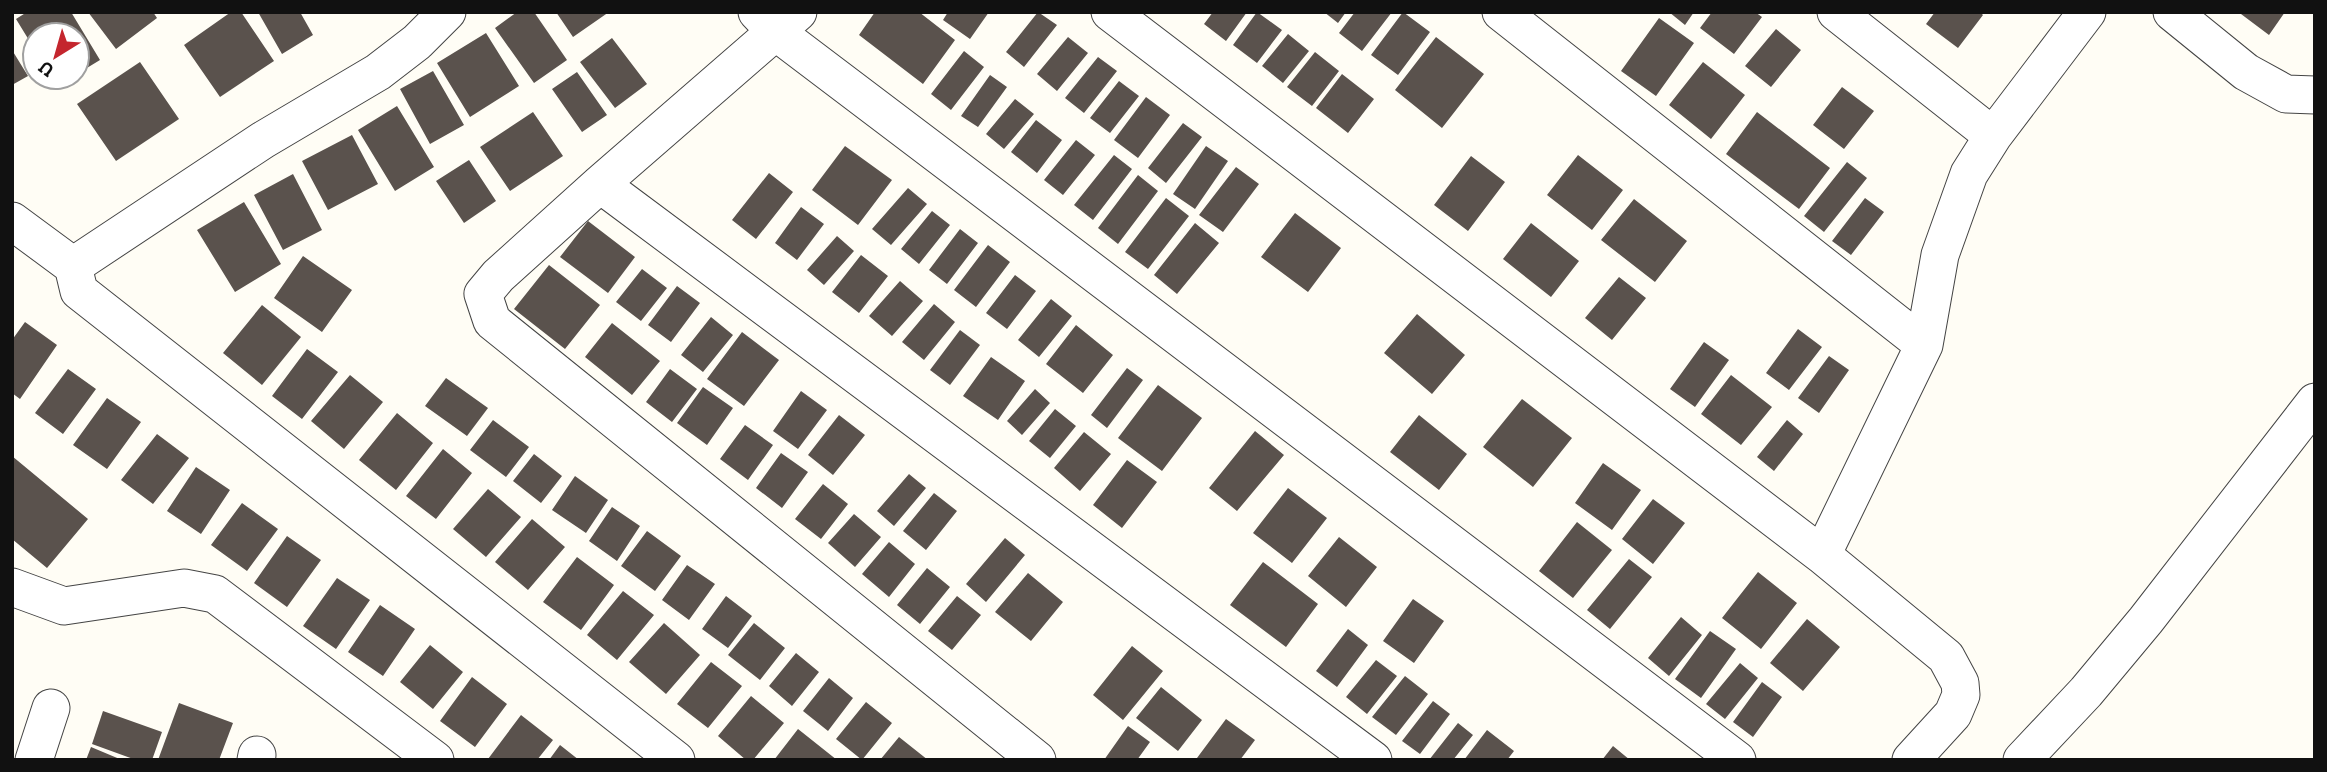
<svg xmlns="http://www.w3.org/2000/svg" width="2327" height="772" font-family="'Zilla Slab',serif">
	<rect width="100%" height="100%" fill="#fffdf5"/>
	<path fill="#5a524d" d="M27 12H71L100 60 77 74V35H35V50L16 19Z
		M88 12H153L157 18 116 49Z
		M231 12H241L274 61 220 97 184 45Z
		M258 12H300L313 35 282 54Z
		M517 12H534L567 60 534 83 495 28Z
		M556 12H609L573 37Z
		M875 12H919L955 40 923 84 859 35Z
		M948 12H989L970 39 943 20Z
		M1038 12 1057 25 1024 67 1006 52Z
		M1213 12H1247L1226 41 1204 24Z
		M1257 12 1282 30 1257 63 1233 45Z
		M1324 12H1346L1338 23Z
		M1355 12H1392L1362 51 1339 33Z
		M1403 12 1430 32 1398 75 1371 55Z
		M1669 12H1694L1685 25Z
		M1712 12H1755L1762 17 1734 54 1700 28Z
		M1935 12H1980L1983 15 1958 48 1926 24Z
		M2242 12H2285L2269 35 2241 14Z
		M1659 18 1694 43 1656 96 1621 71Z
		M1776 29 1801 50 1771 87 1745 66Z
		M486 33 519 86 470 117 437 63Z
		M1288 34 1309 51 1283 83 1262 66Z
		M1068 37 1088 53 1057 91 1037 74Z
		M1436 37 1484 74 1442 128 1395 90Z
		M612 38 647 84 615 108 580 62Z
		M12 50 28 76 12 85Z
		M964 51 984 67 951 110 931 94Z
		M1315 52 1339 71 1312 106 1287 87Z
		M1098 57 1117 71 1084 113 1065 98Z
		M140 62 179 119 116 161 77 104Z
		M1703 62 1745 95 1711 139 1669 105Z
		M433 71 464 125 430 144 400 89Z
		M577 72 607 115 582 132 552 89Z
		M1342 74 1374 99 1348 133 1316 108Z
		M990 75 1007 87 978 127 961 116Z
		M51 77H73L57 86Z
		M1119 81 1139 96 1110 133 1090 118Z
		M1842 87 1874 111 1844 149 1813 125Z
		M1146 97 1170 115 1138 158 1114 140Z
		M1015 99 1034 114 1004 149 986 134Z
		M397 106 434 167 395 191 358 130Z
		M533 112 563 156 510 191 480 147Z
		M1757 112 1830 168 1799 209 1726 154Z
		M1036 120 1062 140 1037 173 1011 152Z
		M1183 123 1202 137 1166 183 1148 168Z
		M352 135 378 184 328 210 302 161Z
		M1076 140 1095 155 1063 195 1044 180Z
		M845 146 892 180 858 225 812 190Z
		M1206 146 1228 161 1195 209 1173 194Z
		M1114 155 1132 169 1093 220 1074 205Z
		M1578 155 1623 190 1592 230 1547 195Z
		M1471 156 1505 182 1468 231 1434 205Z
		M469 160 496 201 464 223 436 181Z
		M1847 162 1867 178 1824 232 1804 216Z
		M1236 167 1259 184 1223 232 1199 215Z
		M769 173 793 192 756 239 732 220Z
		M293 174 322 230 283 250 254 195Z
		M1138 175 1158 191 1118 244 1098 228Z
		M908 188 927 204 891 245 872 229Z
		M1166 198 1189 216 1148 269 1125 252Z
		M1865 198 1884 212 1851 255 1832 241Z
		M1634 199 1687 241 1655 282 1601 240Z
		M244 202 281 264 235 292 197 230Z
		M801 207 824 224 797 260 775 243Z
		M932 211 950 225 919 264 901 249Z
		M1295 213 1341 248 1308 292 1261 257Z
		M588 221 635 257 608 293 560 257Z
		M1195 223 1219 243 1177 294 1154 275Z
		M1531 223 1579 261 1551 297 1503 259Z
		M960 229 978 243 947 284 929 270Z
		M837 236 854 251 824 285 807 270Z
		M988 245 1010 262 976 307 954 290Z
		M861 255 888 276 859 313 832 292Z
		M303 256 352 290 322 332 274 298Z
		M549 265 600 305 565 349 514 309Z
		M642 269 667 288 641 321 616 302Z
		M1015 275 1036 291 1007 329 986 313Z
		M1619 277 1646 298 1612 340 1585 318Z
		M900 281 923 301 892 336 869 316Z
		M677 286 700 303 671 342 648 325Z
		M1051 299 1072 316 1039 357 1018 340Z
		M934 304 955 322 924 360 902 342Z
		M262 305 301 337 262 385 223 353Z
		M1417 314 1465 355 1432 394 1384 353Z
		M711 317 733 335 703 372 681 355Z
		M25 322 57 345 20 399 12 393V340Z
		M612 323 660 361 632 395 585 357Z
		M1076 325 1113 355 1083 393 1046 364Z
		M1798 329 1822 347 1789 390 1766 373Z
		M960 330 980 345 950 385 930 370Z
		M742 332 779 360 744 406 707 379Z
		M1704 342 1729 360 1695 407 1670 389Z
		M307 349 338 372 302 419 272 396Z
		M1829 356 1849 370 1819 413 1798 398Z
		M991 357 1025 381 998 420 963 396Z
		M1127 368 1143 380 1107 428 1091 415Z
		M68 369 96 389 63 434 35 413Z
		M670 369 697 389 672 422 646 402Z
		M350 375 383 402 344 449 311 421Z
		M1731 375 1772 407 1741 445 1701 414Z
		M446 378 488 408 467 436 425 406Z
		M1158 385 1202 418 1162 471 1118 438Z
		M703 387 733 408 707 445 677 423Z
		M1035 389 1050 403 1022 435 1007 421Z
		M801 391 827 410 798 449 773 431Z
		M107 398 141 422 107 469 73 445Z
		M1522 399 1572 438 1533 487 1483 447Z
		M1055 409 1076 426 1050 458 1029 441Z
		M397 413 433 443 396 490 359 460Z
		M839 415 865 435 833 475 808 455Z
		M1419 415 1467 454 1439 490 1390 452Z
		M493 420 529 447 506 477 470 450Z
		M1787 420 1803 434 1774 471 1757 457Z
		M745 425 773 445 748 480 720 459Z
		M1255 431 1284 455 1237 511 1209 488Z
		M1084 432 1111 454 1080 491 1054 468Z
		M157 434 189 458 153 504 121 480Z
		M443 449 472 473 436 519 406 496Z
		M781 453 808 472 782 508 756 488Z
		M534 454 562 476 541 503 513 481Z
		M12 456 88 519 47 568 12 539Z
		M1127 460 1157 482 1122 528 1093 505Z
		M1603 463 1641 490 1612 530 1575 503Z
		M196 467 230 490 201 534 167 511Z
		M909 474 926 488 894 526 877 511Z
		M575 476 608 500 586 533 552 510Z
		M823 484 848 504 821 539 795 519Z
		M1288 488 1327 518 1292 563 1253 533Z
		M488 489 521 517 486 557 453 529Z
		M934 493 957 511 926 550 903 531Z
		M1653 499 1685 523 1653 564 1622 539Z
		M242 503 278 529 247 571 211 545Z
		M612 507 640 526 617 561 589 541Z
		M854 514 881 537 855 567 828 543Z
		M532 519 565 547 528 590 495 562Z
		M1577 522 1612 550 1573 598 1539 571Z
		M647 531 681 556 655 591 621 566Z
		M287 536 321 560 287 607 254 583Z
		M1339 537 1377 567 1346 607 1308 576Z
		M1005 538 1025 555 986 602 966 584Z
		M889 542 915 564 889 597 862 574Z
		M577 557 614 585 581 630 543 602Z
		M1629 559 1652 577 1610 629 1587 610Z
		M1263 562 1318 604 1286 647 1230 605Z
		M687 565 715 584 689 620 662 600Z
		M927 568 950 587 920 624 897 605Z
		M1758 572 1797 603 1761 649 1722 618Z
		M1028 573 1063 602 1031 641 995 612Z
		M337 578 370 600 336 649 303 626Z
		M623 591 654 615 617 660 587 635Z
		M726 596 752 616 728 648 702 629Z
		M957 596 981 615 952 650 928 631Z
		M1413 599 1444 621 1414 663 1383 641Z
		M380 605 415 629 383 676 348 652Z
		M1681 617 1702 635 1669 676 1648 658Z
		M1807 619 1840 647 1803 691 1770 663Z
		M664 623 700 655 666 694 629 662Z
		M754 623 785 648 760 680 728 655Z
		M1348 629 1368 645 1337 687 1316 671Z
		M1710 631 1736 649 1701 698 1675 679Z
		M430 645 463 672 433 709 400 682Z
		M1132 646 1163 671 1123 720 1093 695Z
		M796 653 819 672 792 706 769 686Z
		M1376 660 1397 676 1367 714 1346 697Z
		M711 662 742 686 708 728 677 704Z
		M1740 663 1758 678 1725 719 1706 704Z
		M1405 676 1428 694 1396 735 1372 717Z
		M472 677 507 704 475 747 440 721Z
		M829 678 853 698 828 731 803 711Z
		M1762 682 1782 697 1753 737 1733 722Z
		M1161 687 1202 720 1178 751 1136 718Z
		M751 696 784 723 753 760H746L718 736Z
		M1433 701 1450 714 1420 754 1402 741Z
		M866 702 892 723 862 760 836 739Z
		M179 703 233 723 219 760H158Z
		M103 711 162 732 152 760H136L92 744Z
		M521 715 553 740 537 760H489L488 759Z
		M1226 719 1255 740 1240 760H1199L1197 758Z
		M1458 723 1473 735 1453 760H1429Z
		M1128 726 1150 742 1137 760H1104Z
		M798 729 837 760H774Z
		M1487 730 1514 751 1507 760H1464Z
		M899 737 928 760H880Z
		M560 745 579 760H549Z
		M1613 746 1630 760H1602Z
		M91 747 122 760H86Z"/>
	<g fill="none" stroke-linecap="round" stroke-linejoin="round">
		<defs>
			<path id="minor" d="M757 12 776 32 1737 760
				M798 12 600 184 498 276 483 294 492 321 1037 760
				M1110 12 1822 555
				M1501 12 1924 345
				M1836 12 1993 136
				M2172 12 2246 72 2286 94 2315 95
				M600 184 1373 760
				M12 221 73 266 79 291 676 760
				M73 266 263 140 378 72 417 42 447 12
				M12 587 64 606 184 588 215 594 435 760
				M34 760 51 708
				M256 760 257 755
				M1911 760 1953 714 1961 695 1960 683 1946 657 1822 555 1924 345 1940 255 1969 174 1993 136 2087 12
				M2022 760 2086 692 2146 620 2315 402"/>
		</defs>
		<use href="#minor" stroke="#444" stroke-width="39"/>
		<use href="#minor" stroke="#fff" stroke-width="37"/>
	</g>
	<rect width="2327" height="772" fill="none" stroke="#111111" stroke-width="28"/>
	<g transform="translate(56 56) rotate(217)"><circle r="33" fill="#ffffff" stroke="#a0a0a0" stroke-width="2"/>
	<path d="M0-5L12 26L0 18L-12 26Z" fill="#c4262e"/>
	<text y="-10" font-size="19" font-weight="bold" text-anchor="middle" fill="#111111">U</text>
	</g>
</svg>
